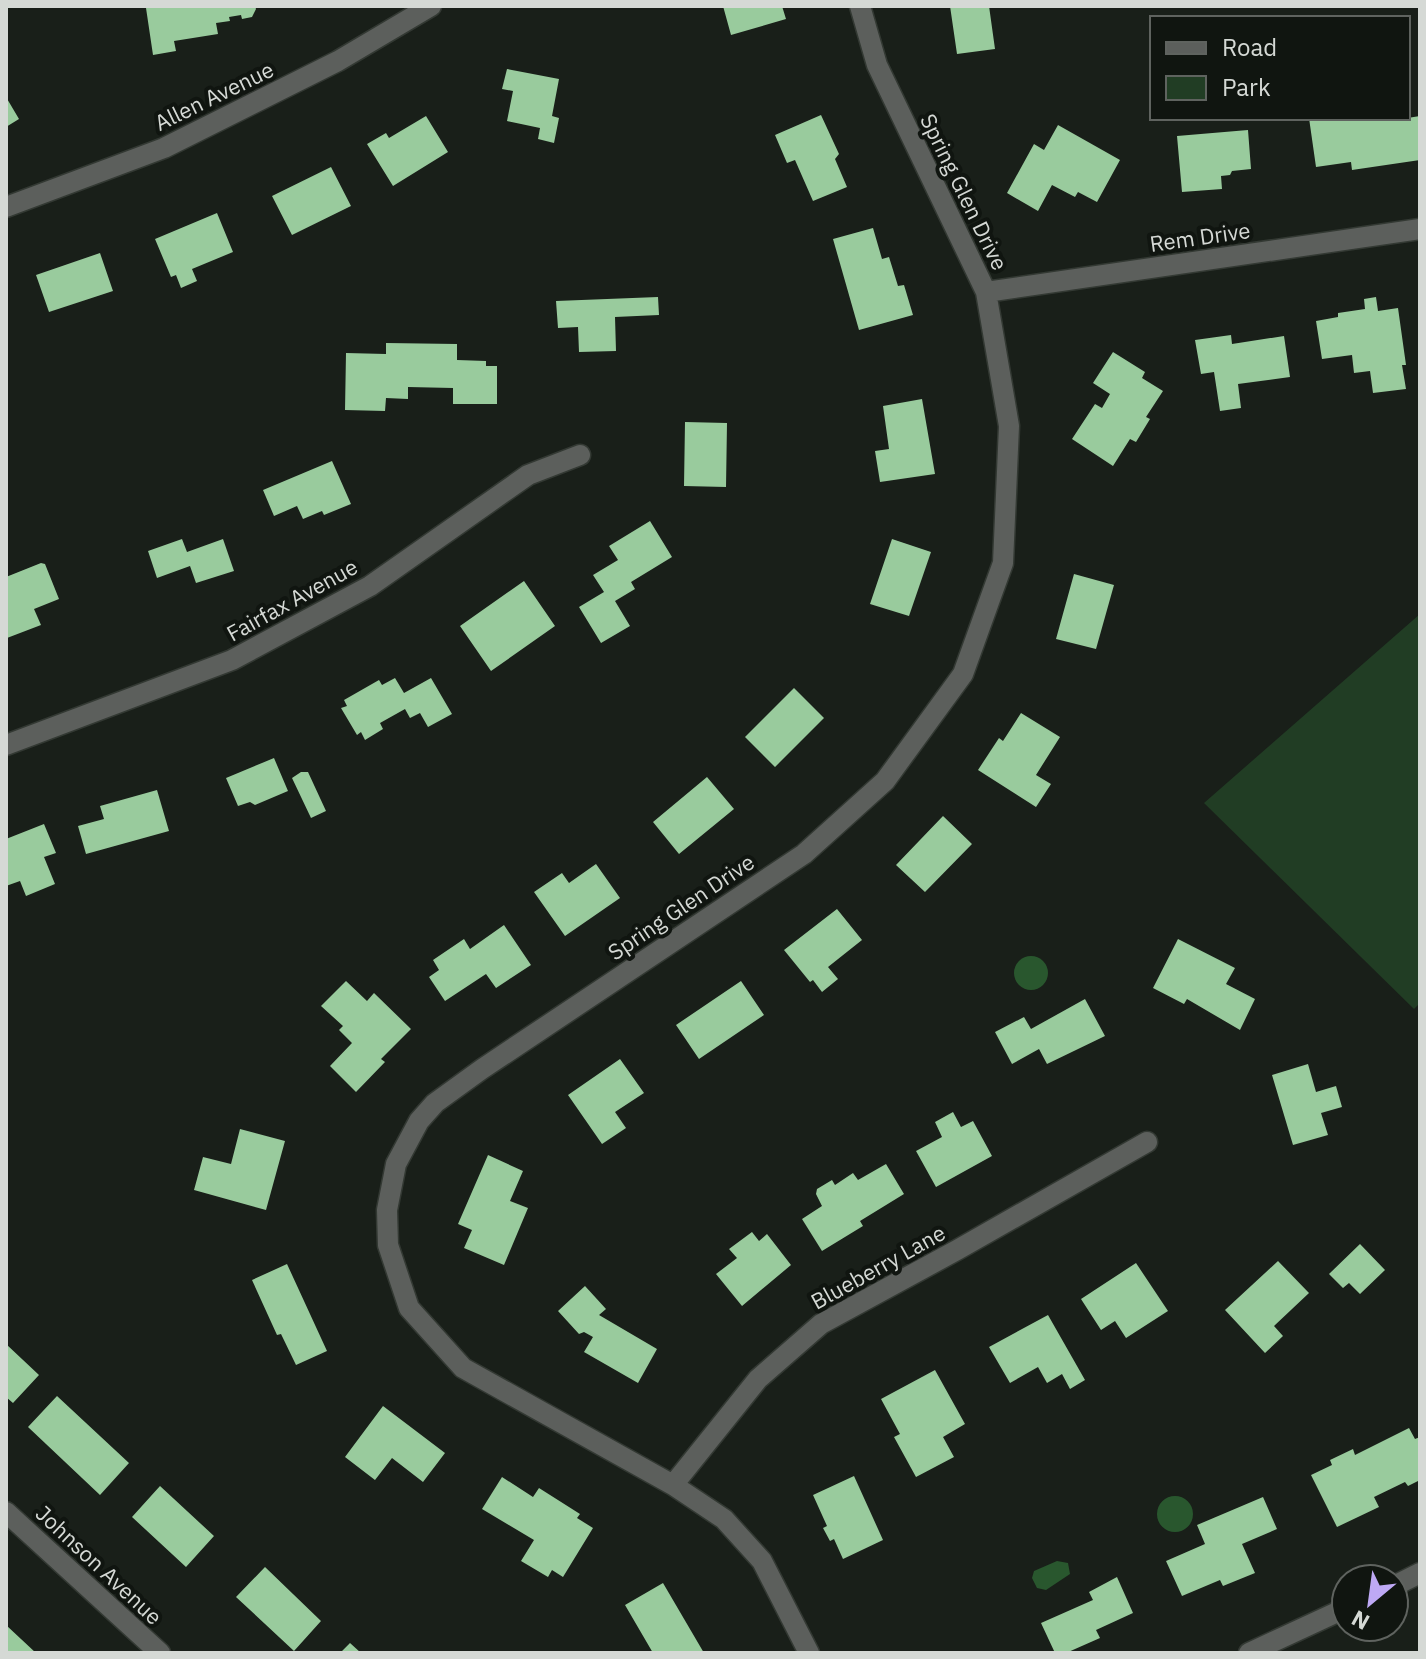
<svg xmlns="http://www.w3.org/2000/svg" width="1426" height="1659" font-family="'IBM Plex Sans',sans-serif">
	<rect width="100%" height="100%" fill="#191f19"/>
	<path fill="#213d24" d="M1420 614V1003L1414 1009 1204 803Z"/>
	<path fill="#29572e" d="M1014 973a17 17 0 1 1 34 0a17 17 0 1 1-34 0Z
		M1157 1514a18 18 0 1 1 36 0a18 18 0 1 1-36 0Z
		M1057 1561 1068 1563 1070 1574 1046 1590 1037 1588 1032 1578 1034 1571Z"/>
	<path fill="#99cb9d" d="M161 6H255L256 9 252 17 242 19 241 15 229 17 230 21 216 23 218 34 174 41 176 51 153 55 146 8Z
		M723 6H782L786 19 731 35Z
		M950 6H989L995 49 957 54Z
		M507 69 559 79 552 116 559 118 554 143 538 139 540 128 507 121 513 91 502 89Z
		M6 97 19 119 6 127Z
		M821 115 839 154 835 159 847 187 813 201 795 160 787 163 775 135Z
		M426 116 448 152 393 186 367 144 386 133 389 138Z
		M1420 116V160L1352 170 1351 162 1316 167 1309 118 1395 120Z
		M1058 125 1120 160 1097 202 1078 192 1075 197 1052 185 1038 211 1007 193 1034 144 1044 150Z
		M1248 130 1251 169 1232 171 1230 175 1221 176 1222 189 1182 192 1177 136Z
		M331 167 351 206 292 235 272 196Z
		M217 213 233 252 192 269 197 281 181 288 176 275 171 277 155 239Z
		M873 228 882 259 889 257 898 286 904 285 913 315 859 330 833 239Z
		M100 253 113 291 49 312 36 275Z
		M658 297 659 315 615 317 616 351 579 352 578 327 558 328 556 301Z
		M1376 297 1378 311 1398 308 1406 365H1402L1406 389 1373 393 1370 371 1354 373 1352 355 1322 359 1316 321 1338 317V313L1365 309 1364 299Z
		M1231 335 1232 344 1284 336 1290 377 1238 384 1241 408 1220 411 1214 372 1201 374 1195 340Z
		M386 343 457 344V360L486 361V366H497V404H453V388L408 387V399L386 398 385 411 345 410 346 353 386 354Z
		M1113 352 1145 372 1142 378 1163 391 1146 417 1150 419 1136 442 1130 439 1113 466 1072 439 1095 404 1102 408 1110 394 1093 383Z
		M922 399 935 474 880 482 875 451 889 449 883 406Z
		M685 422 727 423 726 487 684 486Z
		M332 461 351 504 324 515 322 511 303 519 297 506 274 516 263 490Z
		M650 521 672 557 631 582 635 589 615 601 630 626 601 643 579 607 604 592 593 575 618 560 609 546Z
		M182 539 187 552 223 539 234 571 196 583 190 566 157 578 148 551Z
		M892 539 931 552 909 616 870 604Z
		M41 563 45 564 59 599 34 609 41 625 7 638 6 577Z
		M1074 574 1114 585 1096 649 1056 639Z
		M524 581 555 626 491 671 460 626Z
		M395 678 404 693 431 678 452 714 428 727 420 713 410 718 405 709 380 723 383 729 365 740 361 732 357 735 341 708 347 706 344 700 379 680 382 685Z
		M794 688 824 718 775 767 745 737Z
		M1021 713 1060 737 1036 775 1051 784 1036 807 978 770 999 738 1003 741Z
		M274 758 288 791 255 805 250 802 238 806 226 778Z
		M301 772H308L326 811 311 818 292 778Z
		M707 777 734 809 679 854 653 822Z
		M157 790 169 831 86 854 78 826 104 819 100 806Z
		M943 816 972 844 925 892 896 865Z
		M44 824 56 853 44 857 55 884 26 896 20 881 6 886V839Z
		M596 864 620 898 565 936 534 892 562 873 569 883Z
		M837 909 862 940 828 967 838 979 822 992 813 980 810 982 784 950Z
		M504 925 531 965 496 988 486 974 445 1001 429 977 439 970 433 960 464 939 470 949Z
		M1178 939 1235 968 1226 984 1255 999 1240 1030 1187 999 1184 1004 1153 988Z
		M346 981 367 1001 374 993 411 1029 381 1059 385 1062 356 1092 330 1066 352 1043 339 1030 343 1026 321 1006Z
		M741 981 764 1015 699 1059 676 1025Z
		M1085 999 1105 1036 1047 1064 1039 1049 1012 1064 995 1032 1024 1017 1031 1029Z
		M620 1059 644 1093 615 1112 626 1128 602 1144 568 1095Z
		M1308 1064 1316 1092 1336 1086 1342 1107 1321 1113 1328 1135 1293 1145 1272 1075Z
		M953 1112 961 1127 973 1121 992 1156 936 1187 916 1151 942 1137 935 1122Z
		M240 1129 285 1141 266 1210 194 1190 203 1157 231 1164Z
		M488 1155 523 1171 510 1201 528 1208 504 1265 464 1248 472 1230 458 1224Z
		M886 1164 904 1194 860 1221 863 1226 822 1251 802 1219 822 1206 816 1194 817 1189 832 1180 835 1185 853 1173 858 1180Z
		M752 1232 759 1241 767 1234 791 1265 742 1306 716 1274 737 1258 729 1249Z
		M1360 1244 1385 1270 1360 1294 1349 1283 1343 1288 1329 1274Z
		M1278 1261 1309 1293 1274 1326 1283 1336 1265 1353 1225 1310Z
		M1136 1263 1168 1311 1126 1338 1115 1321 1101 1330 1081 1299Z
		M287 1264 327 1351 296 1365 281 1334 277 1335 252 1280Z
		M585 1286 606 1309 599 1315 657 1349 638 1383 584 1352 593 1337 584 1332 579 1334 558 1311Z
		M1048 1315 1085 1380 1070 1389 1062 1374 1047 1383 1038 1367 1010 1383 989 1347Z
		M6 1344 39 1375 13 1403 6 1397Z
		M935 1370 965 1424 943 1437 954 1457 916 1477 894 1437 900 1434 881 1399Z
		M57 1396 129 1463 100 1495 28 1427Z
		M383 1406 445 1453 423 1482 392 1458 375 1480 345 1457Z
		M1409 1428 1415 1439 1420 1437V1480L1408 1486 1405 1482 1374 1497 1379 1507 1337 1527 1311 1475 1332 1465 1330 1460 1353 1449 1355 1455Z
		M854 1476 883 1540 843 1559 834 1539 830 1541 823 1528 827 1526 813 1495Z
		M502 1477 533 1497 539 1488 580 1514 577 1518 593 1528 563 1577 552 1570 548 1577 521 1561 534 1540 482 1509Z
		M160 1486 214 1536 186 1567 132 1517Z
		M1263 1497 1277 1529 1242 1544 1255 1573 1223 1586 1220 1580 1182 1596 1166 1561 1205 1544 1197 1525Z
		M265 1567 321 1621 294 1651 236 1597Z
		M1117 1577 1133 1613 1096 1630 1100 1638 1066 1653H1055L1041 1623 1093 1600 1089 1592Z
		M663 1583 704 1653H653L625 1605Z
		M6 1625 36 1653H6Z
		M350 1643 361 1653H340Z"/>
	<g fill="none" stroke-linecap="round" stroke-linejoin="round">
		<defs>
			<path id="minor" d="M6 207 164 148 338 61 431 6
				M986 292 1420 229
				M6 745 232 660 370 586 528 475 580 455
				M673 1485 758 1379 821 1324 957 1250 1147 1142
				M6 1512 160 1653
				M1394 1586 1420 1573
				M809 1653 762 1561 724 1519 673 1485 463 1368 409 1308 388 1245 387 1210 396 1164 419 1121 435 1103 482 1069 804 854 885 781 963 674 1003 563 1009 426 986 292 877 65 860 6
				M1249 1653 1346 1608"/>
		</defs>
		<use href="#minor" stroke="#333933" stroke-width="23"/>
		<use href="#minor" stroke="#5c5f5c" stroke-width="20"/>
	</g>
	<g text-anchor="middle" stroke-width="8" stroke-linejoin="round" paint-order="stroke">
		<g font-size="22" fill="#d5d9d5" stroke="#101510">
			<text transform="translate(214 96) rotate(-26)" y="8">Allen Avenue</text>
			<text transform="translate(964 192) rotate(64)" y="8">Spring Glen Drive</text>
			<text transform="translate(1200 237) rotate(-8)" y="8">Rem Drive</text>
			<text transform="translate(292 600) rotate(-29)" y="8">Fairfax Avenue</text>
			<text transform="translate(681 907) rotate(-34)" y="8">Spring Glen Drive</text>
			<text transform="translate(878 1267) rotate(-29)" y="8">Blueberry Lane</text>
			<text transform="translate(99 1565) rotate(43)" y="8">Johnson Avenue</text>
		</g>
	</g>
	<rect width="1426" height="1659" fill="none" stroke="#d5d9d5" stroke-width="16"/>
	<rect x="1150" y="16" width="260" height="104" fill="#101510" stroke="#5f635f" stroke-width="2"/>
	<rect x="1166" y="42" width="40" height="12" fill="#5c5f5c" stroke="#5f635f" stroke-width="2"/>
	<text x="1222" y="56" font-size="24" fill="#d5d9d5">Road</text>
	<rect x="1166" y="76" width="40" height="24" fill="#213d24" stroke="#5f635f" stroke-width="2"/>
	<text x="1222" y="96" font-size="24" fill="#d5d9d5">Park</text>
	<g transform="translate(1370 1603) rotate(209)"><circle r="38" fill="#101510" stroke="#5f635f" stroke-width="2"/>
	<path d="M0-6L14 30L0 20L-14 30Z" fill="#bea9f5"/>
	<text y="-12" font-size="22" font-weight="bold" text-anchor="middle" fill="#d5d9d5">N</text>
	</g>
</svg>
